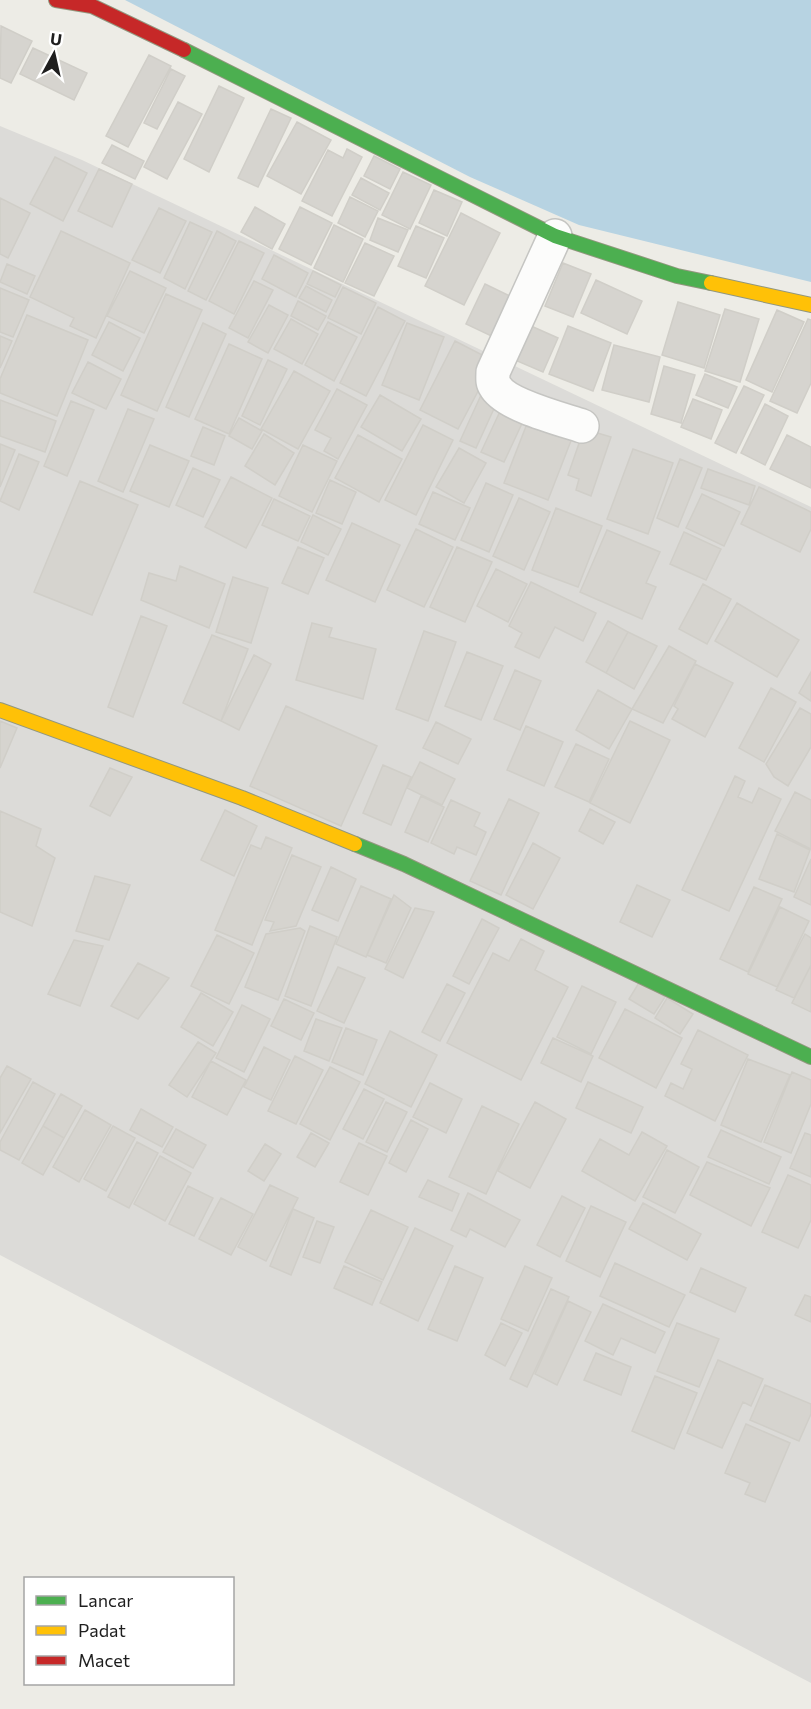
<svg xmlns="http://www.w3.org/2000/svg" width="811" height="1709" font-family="Commissioner,sans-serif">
	<rect width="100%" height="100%" fill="#edece6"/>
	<path fill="#dcdbd8" d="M0 126 82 160 811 507V1683L0 1255Z"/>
	<path fill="#b7d3e2" d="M125 0H811V282L579 225 470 177Z"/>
	<path fill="#d6d4cf" stroke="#d0cec8" stroke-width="1.5" d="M1 26 32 41 11 83 0 78Z
		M33 48 87 73 74 100 20 74Z
		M149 55 171 66 128 147 106 136Z
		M171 69 185 76 157 129 144 123Z
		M219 86 244 98 209 172 184 159Z
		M178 102 202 114 167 179 144 167Z
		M271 109 291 118 258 187 238 178Z
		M297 122 331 140 301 194 267 176Z
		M112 145 144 161 135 179 102 163Z
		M347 149 362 157 332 216 302 201 328 150 343 158Z
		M374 156 400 169 390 189 364 176Z
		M55 157 87 173 63 221 30 204Z
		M99 169 132 184 112 227 78 211Z
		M403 172 431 185 410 229 382 215Z
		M361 178 389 193 380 210 352 195Z
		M434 190 462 202 447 236 419 223Z
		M350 197 378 211 365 237 338 223Z
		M0 198 30 213 8 258 0 254Z
		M255 207 285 224 272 249 241 232Z
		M300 207 332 223 311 265 279 249Z
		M159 208 186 221 160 273 132 260Z
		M461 213 500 233 464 305 425 286Z
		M378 218 408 230 398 252 370 240Z
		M190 222 212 232 185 289 164 278Z
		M334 225 363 239 343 282 314 268Z
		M416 226 444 238 426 278 398 266Z
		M61 231 130 263 96 338 70 326 74 318 30 297Z
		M217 231 236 241 206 300 188 291Z
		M239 241 264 253 234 314 209 301Z
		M365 243 394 256 374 296 345 283Z
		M274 255 308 273 296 297 262 279Z
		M563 263 591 274 573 317 545 306Z
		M7 264 35 276 27 294 0 282Z
		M130 271 166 288 144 333 107 316Z
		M313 271 341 285 335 297 307 284Z
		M596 280 642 301 627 334 581 313Z
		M254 281 273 290 248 338 229 328Z
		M485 284 522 302 502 341 466 324Z
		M306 286 332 300 326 312 299 298Z
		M343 287 376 303 361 334 328 318Z
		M0 288 29 300 13 337 0 332Z
		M166 294 202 310 157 411 121 395Z
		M298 301 326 316 318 330 291 316Z
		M678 302 720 315 704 368 662 355Z
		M269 305 288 315 268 353 248 342Z
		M378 307 405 321 366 396 340 383Z
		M725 309 759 319 740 382 705 371Z
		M777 310 804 322 772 392 746 380Z
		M27 315 88 340 57 416 0 393V379Z
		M291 319 318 334 302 364 274 349Z
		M808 319 811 320V383L797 413 770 401Z
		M109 322 140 338 123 371 92 355Z
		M328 322 357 337 334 381 305 365Z
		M522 322 558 338 543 372 508 357Z
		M203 323 226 334 189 417 166 407Z
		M407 323 444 337 419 400 382 385Z
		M568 326 611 343 593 391 549 374Z
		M0 336 12 341 0 368Z
		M455 341 494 361 458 429 420 410Z
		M229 344 262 359 229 434 195 419Z
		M614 345 660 357 649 402 602 390Z
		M268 360 287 369 260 425 242 416Z
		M88 362 121 379 106 409 72 393Z
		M664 366 695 375 681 423 651 414Z
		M294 371 330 391 298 449 261 429Z
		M705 374 737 387 728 408 696 395Z
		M744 386 764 395 736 453 715 443Z
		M337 389 367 405 338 459 324 451 331 438 315 430Z
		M482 393 498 400 476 448 460 441Z
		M380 395 421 419 402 451 361 427Z
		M693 399 722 410 711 439 681 427Z
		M0 400 56 421 45 452 0 436Z
		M71 401 94 410 67 476 44 466Z
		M765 404 788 416 765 465 741 453Z
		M503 405 526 415 504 462 481 452Z
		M128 409 154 419 123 492 98 481Z
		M530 416 574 433 548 500 504 483Z
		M239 418 262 431 252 449 229 436Z
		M423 425 453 440 416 515 385 500Z
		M203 427 225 436 214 465 191 456Z
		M584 429 611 437 591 496 576 490 579 479 568 475Z
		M264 434 294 453 275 485 245 466Z
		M358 435 402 459 379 502 335 478Z
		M787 435 811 447V488L770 469Z
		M0 444 15 450 0 487Z
		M150 445 189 461 169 507 130 491Z
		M303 445 337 461 312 512 279 496Z
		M459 448 486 463 464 503 436 487Z
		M633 449 673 463 648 534 607 519Z
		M19 454 39 462 19 510 0 501Z
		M680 459 702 468 678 527 657 518Z
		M193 468 220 480 203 517 176 505Z
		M708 469 755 486 749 505 701 488Z
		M231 477 272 498 246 548 205 527Z
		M330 480 356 492 342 524 316 513Z
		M80 481 138 505 92 615 34 592Z
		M486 483 513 495 489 552 461 540Z
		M759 487 811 512V529L800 552 741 524Z
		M433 492 470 508 455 540 419 524Z
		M702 494 740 512 724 546 686 528Z
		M519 498 550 512 524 570 493 556Z
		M274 499 310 516 298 541 262 525Z
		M556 508 602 526 578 587 532 570Z
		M313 515 341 529 328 555 301 542Z
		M352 523 400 545 375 602 326 580Z
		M416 529 453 547 424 607 387 590Z
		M607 530 660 552 646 583 656 587 642 619 580 592Z
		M684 532 721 549 706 580 670 564Z
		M298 547 324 558 308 594 282 583Z
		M457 547 492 562 465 622 430 607Z
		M180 566 225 584 209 628 141 600 149 573 176 581Z
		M496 569 527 584 508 622 477 606Z
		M233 577 268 588 251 643 216 632Z
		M531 582 596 613 583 641 555 627 539 658 515 647 522 633 509 626Z
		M703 584 731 599 707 644 679 629Z
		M737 603 799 640 777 677 715 641Z
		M141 616 167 626 133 717 108 707Z
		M608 621 628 632 606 673 586 662Z
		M312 623 332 628 329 637 376 649 363 699 296 680Z
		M424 631 456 642 428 721 396 709Z
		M628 632 657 646 634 689 606 673Z
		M212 635 248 649 221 721 183 703Z
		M669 646 696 661 663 723 632 709Z
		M467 652 503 666 481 720 445 706Z
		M254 655 271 664 239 730 221 721Z
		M695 664 733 683 705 737 672 719 678 709 674 706Z
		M515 670 541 681 520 730 494 719Z
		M811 672V701L799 693Z
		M771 688 796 702 764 762 739 748Z
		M598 690 632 709 609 749 576 730Z
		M286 706 377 746 341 826 250 786Z
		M800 708 811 714V747L788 786 774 777 766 764Z
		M0 721 17 728 0 768Z
		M630 721 670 740 630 823 590 803Z
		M436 722 471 739 458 764 423 748Z
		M526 726 563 742 544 786 507 770Z
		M576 744 609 759 589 802 555 787Z
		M420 762 455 779 442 805 407 788Z
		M383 765 411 777 391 825 363 813Z
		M110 768 132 777 110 816 90 806Z
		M735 776 745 781 738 797 752 803 759 788 781 799 729 911 682 890Z
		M795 792 811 800V849L775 831Z
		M421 796 444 807 428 842 405 832Z
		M509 799 539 813 501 895 470 881Z
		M451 800 480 813 474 826 486 832 476 855 457 847 454 854 431 843Z
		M590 809 615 822 603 844 579 831Z
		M225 810 257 826 234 876 201 860Z
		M0 811 41 829 36 846 55 858 32 926 0 912Z
		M777 834 810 850 794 892 759 879Z
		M266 837 292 848 252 945 215 930 251 845 261 849Z
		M533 843 560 858 533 909 506 895Z
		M292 855 321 867 296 926 270 931 274 922 265 920Z
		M811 859V905L794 897Z
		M331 867 356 879 338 921 312 910Z
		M95 876 130 885 109 940 76 931Z
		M637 885 670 900 652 937 620 922Z
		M361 886 391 899 366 957 336 944Z
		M754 887 782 899 748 972 720 959Z
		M394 895 411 908 386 963 367 955Z
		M780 907 809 921 777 987 748 974Z
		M415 908 434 912 403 978 385 969Z
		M482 919 499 928 469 984 453 976Z
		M310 926 337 937 311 1006 285 996Z
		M300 928 305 931 278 1000 245 987 266 934Z
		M805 934 811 938V965L794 998 776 990Z
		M217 935 254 953 229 1004 191 986Z
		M521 939 544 951 535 970 568 987 521 1080 447 1043 493 953 509 961Z
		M74 940 103 946 80 1006 48 994Z
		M138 963 169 978 138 1019 111 1006Z
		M811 965V1012L792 1003Z
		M338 967 365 978 344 1023 317 1011Z
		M640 981 665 997 654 1014 629 999Z
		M447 984 465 993 440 1041 422 1032Z
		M582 986 616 1002 591 1054 557 1037Z
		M201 993 233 1012 213 1046 181 1027Z
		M667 998 693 1014 680 1034 655 1018Z
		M284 999 314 1013 301 1040 271 1026Z
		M242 1005 270 1019 244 1072 216 1058Z
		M625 1009 682 1038 656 1088 599 1058Z
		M316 1019 342 1028 329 1061 304 1051Z
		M346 1028 377 1040 363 1075 332 1062Z
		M698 1030 748 1055 715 1121 665 1096 671 1083 683 1089 692 1069 681 1064Z
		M390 1031 437 1055 411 1107 365 1084Z
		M553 1038 593 1056 581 1082 541 1063Z
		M198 1042 216 1053 187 1097 169 1085Z
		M264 1047 290 1060 271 1100 244 1087Z
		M295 1056 323 1070 296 1124 268 1111Z
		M748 1059 790 1075 761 1142 721 1125Z
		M211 1061 246 1080 227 1115 192 1097Z
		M7 1066 31 1079 0 1133V1078Z
		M330 1067 360 1082 330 1140 300 1124Z
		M792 1072 811 1080V1104L791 1153 764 1142Z
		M33 1082 55 1094 19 1160 0 1150V1142Z
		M588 1082 643 1107 631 1133 576 1108Z
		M430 1083 462 1099 446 1133 413 1117Z
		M364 1089 384 1099 363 1139 343 1129Z
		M61 1094 82 1106 64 1138 43 1126Z
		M386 1102 407 1112 387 1152 366 1142Z
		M535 1102 566 1119 530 1188 498 1171Z
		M482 1106 519 1124 486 1194 449 1177Z
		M141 1109 173 1127 162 1147 130 1130Z
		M85 1110 111 1125 79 1182 53 1167Z
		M411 1120 428 1129 406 1172 389 1163Z
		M43 1126 64 1138 43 1175 22 1163Z
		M113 1126 135 1138 106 1191 84 1179Z
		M176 1129 206 1145 193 1168 163 1152Z
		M721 1130 781 1157 769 1184 708 1157Z
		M642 1132 667 1146 635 1201 582 1171 600 1139 629 1155Z
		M311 1133 329 1143 315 1167 297 1157Z
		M805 1133 811 1135V1177L790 1168Z
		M137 1142 158 1153 129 1208 108 1197Z
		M359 1143 387 1156 368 1195 340 1182Z
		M265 1144 281 1154 264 1181 248 1171Z
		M667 1150 699 1167 675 1213 643 1197Z
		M160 1156 191 1173 165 1221 134 1204Z
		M707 1162 770 1188 751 1226 690 1195Z
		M788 1175 811 1185V1220L798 1248 762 1232Z
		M428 1180 459 1194 452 1211 419 1197Z
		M270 1185 298 1198 266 1261 238 1247Z
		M188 1186 213 1198 194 1236 169 1224Z
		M468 1193 520 1220 505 1247 470 1229 466 1237 451 1230Z
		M562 1196 585 1208 560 1257 537 1245Z
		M221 1198 253 1214 231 1255 199 1239Z
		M643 1203 701 1234 687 1260 629 1229Z
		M591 1206 626 1222 600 1277 566 1261Z
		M293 1209 314 1218 291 1275 270 1266Z
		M371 1210 408 1227 383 1280 345 1262Z
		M317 1221 334 1227 320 1263 303 1257Z
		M415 1228 453 1246 418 1321 380 1303Z
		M615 1263 685 1295 669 1327 600 1296Z
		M344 1266 382 1282 372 1305 334 1288Z
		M455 1266 483 1278 457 1341 428 1329Z
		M525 1266 552 1278 528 1331 501 1319Z
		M701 1268 746 1288 735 1312 690 1292Z
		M551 1289 569 1297 527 1387 510 1379Z
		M805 1295 811 1297V1322L795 1315Z
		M568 1301 591 1312 557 1385 535 1374Z
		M603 1304 665 1332 655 1353 621 1338 613 1355 585 1341Z
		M501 1323 522 1333 505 1366 485 1355Z
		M677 1323 719 1339 699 1387 657 1371Z
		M596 1353 631 1367 621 1395 584 1380Z
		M718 1360 763 1379 751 1406 743 1402 722 1448 687 1433Z
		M655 1376 697 1393 674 1449 632 1431Z
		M765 1385 811 1404V1414L799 1441 750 1420Z
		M746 1424 790 1443 765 1502 745 1494 750 1483 725 1473Z"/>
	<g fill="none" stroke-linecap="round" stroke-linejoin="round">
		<defs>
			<path id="street" d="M555 236 493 372C493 378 492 382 495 386 505 405 561 419 582 426"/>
			<path id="fast" d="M184 50 555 236 677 276 711 283
				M355 844 404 864 811 1057"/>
			<path id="slow" d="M711 283 811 305
				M0 710 242 798 355 844"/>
			<path id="jam" d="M56 0 92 6 184 50"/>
		</defs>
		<use href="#street" stroke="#c5c5c2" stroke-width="36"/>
		<use href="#fast" stroke="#92977e" stroke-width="16"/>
		<use href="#slow" stroke="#92977e" stroke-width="16"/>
		<use href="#jam" stroke="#92977e" stroke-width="16"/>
		<use href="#street" stroke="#fcfcfb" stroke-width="33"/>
		<use href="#fast" stroke="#4caf50" stroke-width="14"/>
		<use href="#slow" stroke="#ffc107" stroke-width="14"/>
		<use href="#jam" stroke="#c62828" stroke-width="14"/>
	</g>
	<rect x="24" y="1577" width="210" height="108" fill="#ffffff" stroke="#a5a5a5" stroke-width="1.5"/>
	<rect x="36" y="1596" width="30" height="9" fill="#4caf50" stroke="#a5a5a5" stroke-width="1.5"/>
	<text x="78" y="1607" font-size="18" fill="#1e1e1e">Lancar</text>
	<rect x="36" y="1626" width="30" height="9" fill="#ffc107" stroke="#a5a5a5" stroke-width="1.5"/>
	<text x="78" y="1637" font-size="18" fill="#1e1e1e">Padat</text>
	<rect x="36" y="1656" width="30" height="9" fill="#c62828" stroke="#a5a5a5" stroke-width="1.5"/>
	<text x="78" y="1667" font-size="18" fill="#1e1e1e">Macet</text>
	<g transform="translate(54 54) rotate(8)" stroke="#ffffff" stroke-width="4.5" paint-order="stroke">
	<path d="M0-4.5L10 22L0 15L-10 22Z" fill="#1e1e1e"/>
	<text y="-9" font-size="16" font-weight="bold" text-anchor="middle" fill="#1e1e1e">U</text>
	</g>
</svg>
